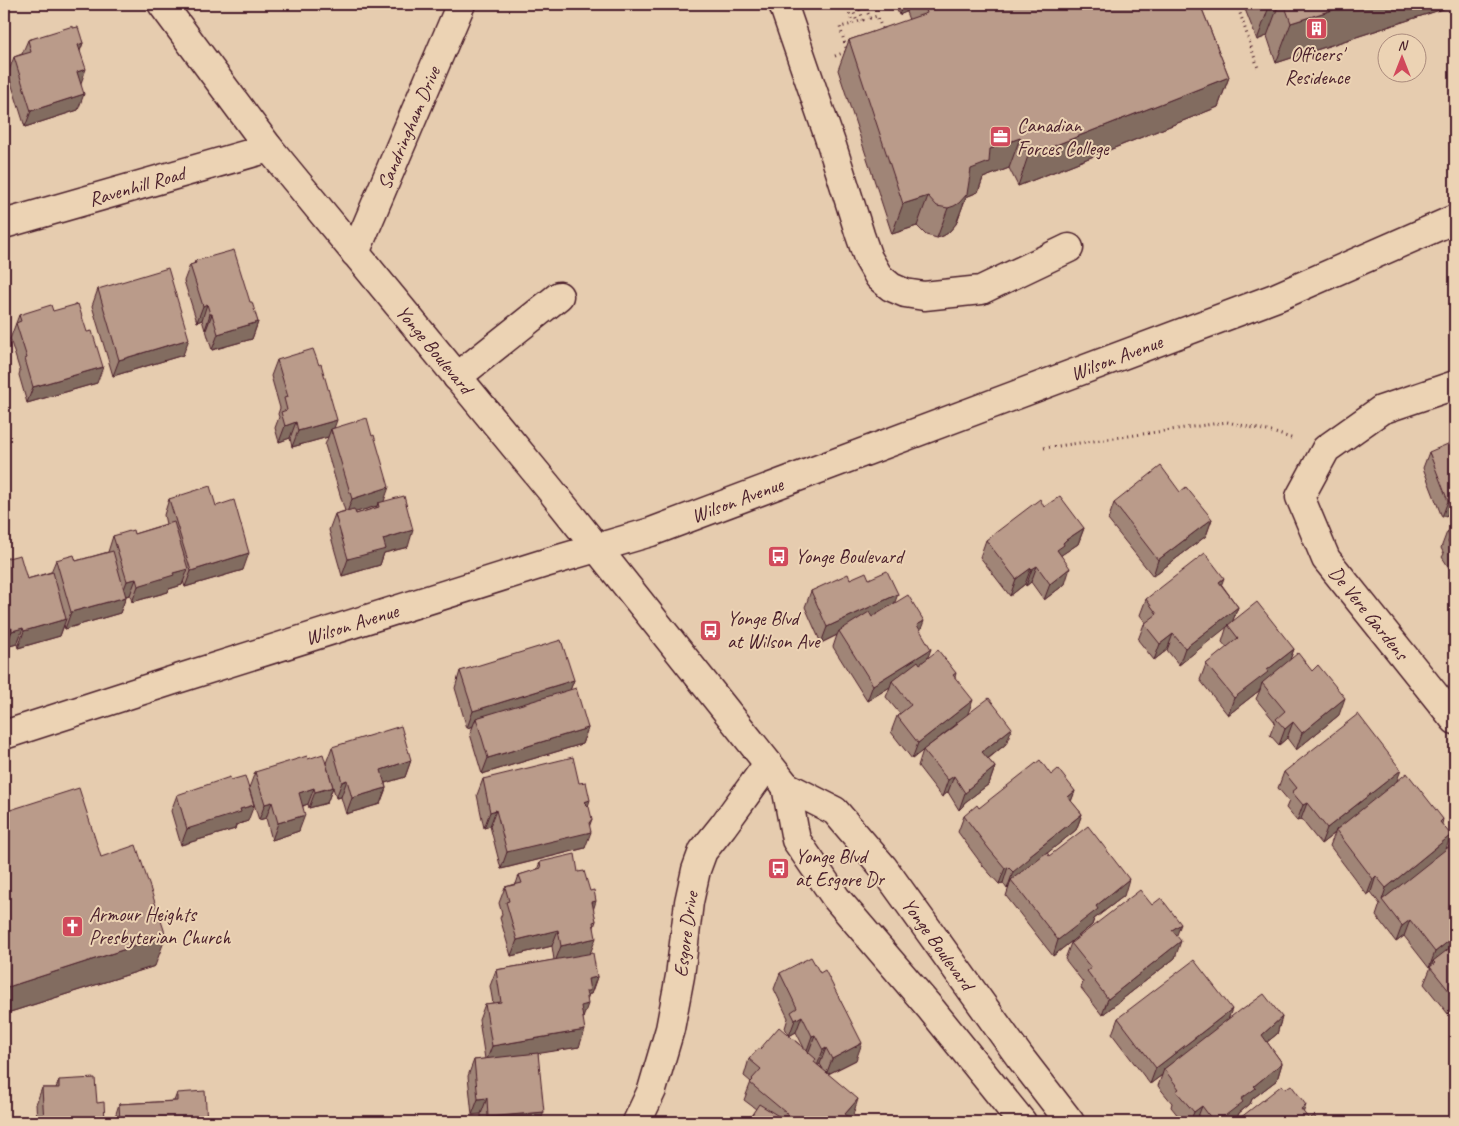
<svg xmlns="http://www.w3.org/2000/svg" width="1459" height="1126" font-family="Caveat,sans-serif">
	<rect width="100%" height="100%" fill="#e6ccaf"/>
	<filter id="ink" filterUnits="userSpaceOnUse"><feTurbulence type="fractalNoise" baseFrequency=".02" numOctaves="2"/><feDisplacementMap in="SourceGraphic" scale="10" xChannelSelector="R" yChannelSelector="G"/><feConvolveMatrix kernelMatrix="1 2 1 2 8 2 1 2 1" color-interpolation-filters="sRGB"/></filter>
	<g filter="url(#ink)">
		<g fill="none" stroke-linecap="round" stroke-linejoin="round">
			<defs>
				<g id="minor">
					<path id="s1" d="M162 4 269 148 549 488 786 786 835 811 883 867 1019 1056 1070 1122"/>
					<path d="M783 4 832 146 860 235 868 258 879 277 891 287 905 293 924 296 981 290 1069 248"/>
					<path id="s2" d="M4 224 269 148"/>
					<path id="s3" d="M355 253 461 4"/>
					<path d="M457 377 559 296"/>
					<path id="s4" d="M1455 385 1381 410 1326 449 1300 497 1326 559 1455 720"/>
					<path d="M786 786 796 840 836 898 931 1009 1022 1122"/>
					<path id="s5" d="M637 1122 652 1090 670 1029 680 976 689 902 696 870 703 851 723 826 768 764"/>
				</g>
				<g id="major">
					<path id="s6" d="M4 735 174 680 542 564 651 532 1277 297 1455 219"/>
				</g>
			</defs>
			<use href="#minor" stroke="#4a1f2b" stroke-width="31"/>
			<use href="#major" stroke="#4a1f2b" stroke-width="31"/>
			<path stroke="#4a1f2b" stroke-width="3" stroke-dasharray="1 4" stroke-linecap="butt" d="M846 4 853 24 840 27 847 51
				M851 4 857 22 863 20 858 4
				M864 4 870 18 877 16 883 31
				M1237 4 1258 68
				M835 56 848 51
				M1044 448 1227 422 1272 432 1294 439"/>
			<use href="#minor" stroke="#ecd3b4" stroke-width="28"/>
			<use href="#major" stroke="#ecd3b4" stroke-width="28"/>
		</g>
		<path fill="#a08577" stroke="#4a1f2b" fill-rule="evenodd" d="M895 4H1200L1229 77 1218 107 1018 186 1009 168 983 178 978 192 966 197 956 224 948 233 943 236 937 238 926 235 917 226 892 234 838 70 849 40 909 20 906 12 899 15Z
			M1243 4H1455V5L1276 63 1267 36 1257 40Z
			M73 28 83 43 80 51 81 84 78 110 25 127 8 73 14 57 22 54 28 40Z
			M195 261 250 302 258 322 252 339 212 350 206 330H205L202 320 197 322 184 281 190 265 194 264Z
			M98 289 183 355 113 376 92 306Z
			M53 311 97 383 27 403 19 375 20 371 10 339 19 315Z
			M277 360 334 428 384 501 408 547 384 553 380 565 342 576 329 530 335 514 345 511 325 445 328 437 292 447 290 438 279 442 275 428 279 417 278 414 280 408 271 376ZM377 506 376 508 356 514 355 512Z
			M1429 452 1455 512 1442 517 1423 468Z
			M169 499 216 506 243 570 185 587 183 581 182 585 169 589 168 592 132 602 130 595 126 596 120 613 65 629 64 625 60 636 18 648 17 644 6 647V645H4V559L27 579 51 572 56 560 76 561 108 552 113 536 134 534 166 524 164 515Z
			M1114 503 1212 519 1206 536 1153 576 1108 520Z
			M1455 527V586L1452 580 1455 573 1453 574 1442 557 1444 554 1441 548 1447 532Z
			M1084 528 1078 544 1061 555 1065 584 1044 600 1031 582 1026 586 1025 584 1010 596 980 557 986 540Z
			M850 579H869L895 603 920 631 928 658 956 673 955 677 967 715 1006 744 988 759 995 767 989 784 964 803 963 806 959 810 948 792 942 797 918 766 923 750 912 759 891 732 897 716 900 714 886 697 890 687 867 701 833 647 837 635 821 643 805 607 811 591ZM956 724 955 726 927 747Z
			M1222 585 1238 607 1232 622 1294 649 1290 659 1339 715 1296 750 1287 738 1279 745 1270 735 1275 722 1256 699 1260 690 1228 715 1200 680 1206 664 1227 648 1222 642 1227 626 1179 665 1167 650 1154 660 1138 640 1144 624 1146 623 1140 615 1146 599Z
			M460 671 574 680 570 690 588 728 582 744 482 774 470 734 473 726 467 728 455 688Z
			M332 747 411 760 405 777 385 783 386 788 380 804 346 814 341 797 336 798 326 763Z
			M255 772 333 787 327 803 309 808 308 804 303 806 299 831 272 840 266 818 259 820 249 788Z
			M1284 772 1397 780 1443 819 1442 824 1446 849 1455 842V1012L1454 1010 1448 1014 1424 984 1431 967 1429 968 1404 936 1396 942 1376 916 1380 904 1371 892 1367 895 1330 846 1335 833 1321 844 1301 819 1297 821 1286 808 1289 801 1278 788Z
			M1051 775 1075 791 1071 801 1082 814 1076 830 1047 853 1049 856 1124 896 1094 919 1092 925 1053 956 1006 896 1009 887 1007 889 1003 883 999 884 983 866 958 832 964 816 979 808Z
			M483 779 579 783 588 806 589 825 585 848 501 869 490 826 484 828 477 795Z
			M177 795 248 821 236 825 235 829 181 845 171 811Z
			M4 812 101 857 155 966 4 1014Z
			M540 862 578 872 593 909 596 921 594 927 590 954 597 977 591 994H589L587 999 583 1017 579 1047 538 1053 540 1122H481V1114L472 1115 468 1076 474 1060 485 1059 479 1020 485 1004 493 1003 490 986 496 970 554 960 552 946 511 956 500 918 502 914 499 903 505 887 516 884 519 875 537 870Z
			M1176 936 1175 958 1102 1015 1081 988 1083 982 1065 959 1071 943Z
			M780 973 856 1060 828 1074 853 1115 850 1118 853 1122H747L756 1109 744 1100 751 1082 744 1076 749 1059 760 1049 789 1035 785 1028 788 1018 774 989ZM796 1032 804 1048 789 1036ZM820 1064 823 1069 818 1065Z
			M1242 1010 1282 1017 1277 1034 1267 1042 1282 1063 1277 1080 1252 1099 1250 1104 1239 1113 1237 1118 1231 1122H1183L1171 1107 1172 1103 1158 1086 1162 1075 1150 1084 1112 1034 1118 1018 1228 1019Z
			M59 1080 97 1103 105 1122H37L36 1104 42 1088H56Z
			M177 1093 207 1122H114V1120L119 1104 174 1101Z"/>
		<path fill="#826c61" stroke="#4a1f2b" d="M903 4H909L906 12 899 15Z
			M1270 4H1279L1267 36 1257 40Z
			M1351 4H1455V5L1276 63 1291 23Z
			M83 43 77 59 78 45Z
			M86 69 80 86 77 72Z
			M1229 77 1218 107 1018 186 1028 156Z
			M84 94 78 110 25 127 31 111Z
			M10 114 4 130V116Z
			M1020 138 1009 168 983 178 978 192 966 197 956 224 948 233 943 236 937 238 948 208 971 169 990 149Z
			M928 196 917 226 892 234 903 204Z
			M207 304 202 320 197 322 203 306Z
			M210 314H212L206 330H205Z
			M258 322 252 339 212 350 218 334Z
			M189 339 183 355 113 376 119 360Z
			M103 367 97 383 27 403 33 387Z
			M337 420 332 434 331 429 328 437 292 447 298 431Z
			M296 422 290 438 279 442 285 426Z
			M389 487 383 504 378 503 377 506 346 515 352 499Z
			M1455 498V512L1442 517 1448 501Z
			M1212 519 1206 536 1153 576 1158 560Z
			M1084 528 1078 544 1060 556 1057 550 1066 540Z
			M413 530 408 547 384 553 380 565 342 576 348 559 383 539Z
			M249 553 243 570 185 587 191 571Z
			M1037 566 1031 582 1026 586 1032 569Z
			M1031 568 1025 584 1010 596 1016 579Z
			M1070 568 1065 584 1044 600 1050 584Z
			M188 569 182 585 169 589 168 592 132 602 138 586 173 573Z
			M1224 578 1218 594 1219 582Z
			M136 579 130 595 121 597 127 581Z
			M898 594 892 610 839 631 837 635 821 643 827 627Z
			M126 597 120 613 65 629 71 612Z
			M1238 607 1232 623 1179 665 1185 648Z
			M66 619 60 636 18 648 24 631Z
			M924 621 918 637 917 625Z
			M12 628 6 645H4V643L9 629Z
			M23 628 17 644 6 647 12 631Z
			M1173 634 1167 650 1154 660 1160 644Z
			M931 649 925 665 892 681 890 687 867 701 873 685Z
			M1294 649 1288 665 1262 683 1260 690 1228 715 1234 698 1267 670Z
			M574 680 568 696 476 718 473 726 467 728 473 711Z
			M1345 698 1339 715 1296 750 1302 733Z
			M973 700 967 716 912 759 918 743Z
			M1293 722 1287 738 1279 745 1285 729Z
			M588 728 582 744 482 774 488 758Z
			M1012 728 1006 744 976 768 982 752Z
			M411 760 405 777 375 786 381 770Z
			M995 767 989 784 964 803 963 806 959 810 965 793 968 789Z
			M1401 770 1395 786 1336 830 1335 833 1321 844 1327 828Z
			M954 776 948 792 942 797 948 780Z
			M347 780 341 797 336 798 342 782Z
			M333 787 327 803 309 808 315 792Z
			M314 788 308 804 293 809 299 793Z
			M386 788 380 804 346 814 352 798Z
			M1075 791 1069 807 1068 797Z
			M590 800 585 816 584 802Z
			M272 802 266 818 259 820 265 804Z
			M1307 803 1301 819 1297 821 1303 805Z
			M254 805 248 821 236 825 235 829 181 845 187 829 240 809Z
			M496 810 490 826 484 828 490 812Z
			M1082 814 1076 830 1025 871 1011 880 1009 887 1007 889 1013 872 1029 856Z
			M305 815 299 831 272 840 278 823Z
			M592 819 587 833 591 832 585 848 501 869 507 852 589 823Z
			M1451 835 1445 852 1382 900 1386 888Z
			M1008 867 1003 883 999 884 1005 868Z
			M1376 876 1371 892 1367 895 1373 879Z
			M1129 879 1124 896 1094 919 1092 925 1053 956 1058 940 1096 906Z
			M596 901 591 917 592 902Z
			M1410 920 1404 936 1396 942 1402 926Z
			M1181 924 1175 940 1172 930Z
			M558 930 552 946 511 956 517 940Z
			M166 936 155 966 4 1014V998L8 987Z
			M1455 936V947L1433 961 1431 967 1429 968 1435 952Z
			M596 938 590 954 555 962 561 946Z
			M1181 941 1175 958 1102 1015 1108 999Z
			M597 977 591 994H589L585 1005 588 1004 582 1021 576 1022 588 979Z
			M1454 997H1455V1005L1454 1010 1448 1014Z
			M1232 1009 1226 1025 1164 1069 1162 1075 1150 1084 1156 1068Z
			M802 1016 796 1032 789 1036 795 1020Z
			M1282 1017 1277 1034 1256 1051 1262 1035Z
			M585 1030 579 1047 486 1062 492 1046Z
			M815 1035 809 1051 806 1053 812 1036Z
			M862 1043 856 1060 826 1075 832 1059Z
			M826 1048 820 1064 817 1066 823 1050Z
			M1282 1063 1277 1080 1252 1099 1250 1104 1239 1113 1237 1118 1231 1122H1217L1254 1086Z
			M487 1098 481 1114 472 1115 478 1099Z
			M858 1099 853 1115 846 1122 845 1114Z
			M1306 1105 1300 1122 1301 1109Z
			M1202 1106 1196 1122H1190L1194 1112Z
			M544 1112 540 1122H486L488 1117Z"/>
		<path fill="#ba9b8a" stroke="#4a1f2b" d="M924 4H1200L1229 77 1028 156 1020 138 990 149 989 162 971 169 967 194 959 203 954 206 948 208 937 206 928 196 903 204 849 40 927 13Z
			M1284 4H1351L1291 23Z
			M73 26V28L78 27 83 43 78 45 86 69 77 72 84 94 31 111 14 57 31 52 28 40Z
			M4 93 10 114 4 116Z
			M234 250 250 302H252L258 322 218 334 212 314H210L207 304 203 306 190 265 196 263 195 261Z
			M168 268 189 339 119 360 98 289Z
			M78 304 87 332 92 331 103 367 33 387 25 359 27 358 16 323 21 321 19 315 51 305 53 311Z
			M313 349 319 365 321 364 337 420 298 431 296 422 285 426 281 412 287 410 284 398 288 397 277 360Z
			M367 418 372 436 374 435 389 487 352 499 331 429Z
			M1455 441V498L1448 501 1429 452Z
			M1161 466 1180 492 1186 487 1212 519 1158 560 1114 503Z
			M210 486 216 506 234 500 249 553 191 571 169 499Z
			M404 496 413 530 383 539 386 549 348 559 335 514 354 509 356 514 379 507 378 503Z
			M1060 496 1084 528 1066 540 1063 543 1064 545 1057 550 1070 568 1050 584 1037 566 1032 569 1031 568 1016 579 986 540 1040 499 1044 507Z
			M174 522 188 569 173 573 174 575 138 586 136 579 127 581 113 536 133 530 134 534Z
			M1455 527V552L1448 541 1451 539 1447 532Z
			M113 551 126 597 71 612 56 560 74 555 76 561Z
			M1205 553 1224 578 1219 582 1238 607 1185 648 1173 634 1160 644 1144 624 1157 614 1146 599Z
			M20 555 27 579 53 572 66 619 24 631 23 628 12 631V628L9 629 4 611V607H7L4 593V559Z
			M887 571 898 594 827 627 811 591 848 574 850 579 866 572 869 579Z
			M908 595 924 621 917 625 931 649 873 685 839 631 869 612 872 617Z
			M1257 602 1294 649 1267 670 1268 672 1234 698 1206 664 1238 638 1228 625Z
			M561 640 574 680 473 711 460 671Z
			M938 650 956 673 953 675 973 700 918 743 897 716 911 705 892 681 918 661 920 664Z
			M1298 653 1312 671 1318 665 1345 698 1302 733 1293 722 1285 729 1276 719 1285 711 1262 683Z
			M576 688 588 728 488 758 476 718Z
			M989 698 1012 728 982 752 995 767 968 789 969 790 965 793 954 776 948 780 923 750 958 724 956 723Z
			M1358 714 1401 770 1327 828 1307 803 1303 805 1292 792 1297 788 1284 772Z
			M401 726 411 760 381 770 386 788 352 798 347 780 342 782 332 747Z
			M323 754 333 787 315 792 314 788 299 793 305 815 278 823 272 802 265 804 255 772 307 756 308 759Z
			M573 757 579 783 586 782 590 800 584 802 589 807 592 819 589 823 591 832 507 852 496 810 490 812 483 779Z
			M1040 760 1051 775 1058 769 1075 791 1068 797 1082 814 1029 856 1030 858 1013 872 1008 867 1005 868 989 849 964 816 977 805 979 808Z
			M1407 773 1443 819 1440 822 1451 835 1386 888 1376 876 1373 879 1336 830Z
			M245 776 254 805 240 809 241 812 187 829 177 795 230 777 231 780Z
			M79 788 101 857 136 845 166 936 8 987 4 975V812Z
			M1088 826 1129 879 1096 906 1098 909 1058 940 1011 880 1047 852 1049 856Z
			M1455 842V936L1435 952 1410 920 1402 926 1382 900Z
			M575 854 578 872 584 871 590 891 594 890 596 901 592 902 596 921 593 922 596 938 561 946 558 930 517 940 506 902 509 901 505 887 522 883 519 875 541 868 540 862Z
			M1140 890 1152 905 1161 898 1181 924 1172 930 1181 941 1108 999 1087 971 1091 968 1071 943Z
			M1455 944V997H1454L1430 967 1435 963 1433 961Z
			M593 953 597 977 588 979 590 991H586L588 1004 581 1006 585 1030 492 1046 485 1004 501 1002 496 970Z
			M811 957 820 973 825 970 862 1043 832 1059 826 1048 823 1050 815 1035 812 1036 802 1016 795 1020 791 1012 797 1008 780 973Z
			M1194 960 1232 1009 1156 1068 1118 1018Z
			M1264 994 1282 1017 1262 1035 1282 1063 1254 1086 1256 1088 1241 1099 1243 1102 1217 1122H1214L1202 1106 1194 1112 1176 1091 1179 1089 1164 1069 1241 1009 1242 1010Z
			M779 1027 816 1059 814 1062 858 1099 845 1114 853 1121 852 1122H797L750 1083 753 1080 752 1079 761 1069 749 1059 758 1049H760Z
			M538 1053 544 1112 488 1117 487 1098 478 1099 474 1060Z
			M95 1078 97 1103 104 1102 105 1122H44L42 1088H59V1080Z
			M1282 1085 1285 1089 1291 1085 1306 1105 1301 1109 1309 1119 1314 1116 1319 1122H1235Z
			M205 1091 207 1122H120L119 1104 177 1101V1093Z
			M759 1104 785 1120 783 1122H747Z"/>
	</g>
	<defs>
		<symbol id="building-square" viewBox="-11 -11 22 22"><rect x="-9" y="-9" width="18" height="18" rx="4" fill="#d1495b" stroke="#ecd3b4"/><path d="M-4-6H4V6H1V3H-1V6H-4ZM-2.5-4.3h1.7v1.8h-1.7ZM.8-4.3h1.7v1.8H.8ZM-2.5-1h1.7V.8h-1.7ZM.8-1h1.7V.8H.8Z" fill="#fff"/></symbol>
		<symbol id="office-square" viewBox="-11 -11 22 22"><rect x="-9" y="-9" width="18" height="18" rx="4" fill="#d1495b" stroke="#ecd3b4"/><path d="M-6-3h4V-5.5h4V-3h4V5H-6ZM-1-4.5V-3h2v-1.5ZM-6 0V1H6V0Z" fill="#fff"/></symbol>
		<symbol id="bus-square" viewBox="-11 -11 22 22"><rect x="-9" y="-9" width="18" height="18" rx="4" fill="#d1495b" stroke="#ecd3b4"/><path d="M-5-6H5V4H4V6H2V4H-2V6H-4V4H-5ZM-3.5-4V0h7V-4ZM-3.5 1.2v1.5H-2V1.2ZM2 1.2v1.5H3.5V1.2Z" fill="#fff"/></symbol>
		<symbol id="church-square" viewBox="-11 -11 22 22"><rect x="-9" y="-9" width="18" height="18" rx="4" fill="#d1495b" stroke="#ecd3b4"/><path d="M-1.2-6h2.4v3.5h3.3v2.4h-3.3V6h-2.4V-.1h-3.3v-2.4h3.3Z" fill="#fff"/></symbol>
	</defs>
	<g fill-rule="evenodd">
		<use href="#building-square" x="1304" y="16" width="25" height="25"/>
		<use href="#office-square" x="988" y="124" width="25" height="25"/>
		<use href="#bus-square" x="766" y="544" width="25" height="25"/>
		<use href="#bus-square" x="698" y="618" width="25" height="25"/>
		<use href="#bus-square" x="766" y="856" width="25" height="25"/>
		<use href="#church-square" x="60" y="914" width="25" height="25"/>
	</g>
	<g text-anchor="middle" stroke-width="4" stroke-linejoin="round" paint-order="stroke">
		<g font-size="20" fill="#4a1f2b" stroke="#ecd3b4" text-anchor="start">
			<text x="1317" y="61" text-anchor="middle">Officers'<tspan x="1317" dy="23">Residence</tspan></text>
			<text x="1017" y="132">Canadian<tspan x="1017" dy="23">Forces College</tspan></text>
			<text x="795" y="563">Yonge Boulevard</text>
			<text x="727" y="625">Yonge Blvd<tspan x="727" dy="23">at Wilson Ave</tspan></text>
			<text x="795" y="863">Yonge Blvd<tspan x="795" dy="23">at Esgore Dr</tspan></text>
			<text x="89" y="921">Armour Heights<tspan x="89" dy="23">Presbyterian Church</tspan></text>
		</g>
		<g font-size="20" fill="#4a1f2b" stroke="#ecd3b4">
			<text dy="7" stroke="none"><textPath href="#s3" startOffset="136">Sandringham Drive</textPath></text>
			<text dy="7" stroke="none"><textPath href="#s2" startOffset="138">Ravenhill Road</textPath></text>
			<text dy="7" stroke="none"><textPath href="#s1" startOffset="440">Yonge Boulevard</textPath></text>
			<text dy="7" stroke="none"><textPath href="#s6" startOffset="1175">Wilson Avenue</textPath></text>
			<text dy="7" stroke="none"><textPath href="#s6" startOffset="770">Wilson Avenue</textPath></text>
			<text dy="7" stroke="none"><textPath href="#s4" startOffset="336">De Vere Gardens</textPath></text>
			<text dy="7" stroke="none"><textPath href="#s6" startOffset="365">Wilson Avenue</textPath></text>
			<text dy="7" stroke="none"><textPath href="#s5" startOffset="195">Esgore Drive</textPath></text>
			<text dy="7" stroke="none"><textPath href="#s1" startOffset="1224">Yonge Boulevard</textPath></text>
		</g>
	</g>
	<rect width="1459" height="1126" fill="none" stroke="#ecd3b4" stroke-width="20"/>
	<rect x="10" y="10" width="1439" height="1106" fill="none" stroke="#4a1f2b" stroke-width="2" filter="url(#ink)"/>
	<g transform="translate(1402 58)"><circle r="24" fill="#ecd3b4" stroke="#ab8b7d"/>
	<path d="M0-4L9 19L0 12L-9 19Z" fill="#d1495b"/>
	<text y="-8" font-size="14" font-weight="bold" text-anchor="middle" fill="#4a1f2b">N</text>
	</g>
</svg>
